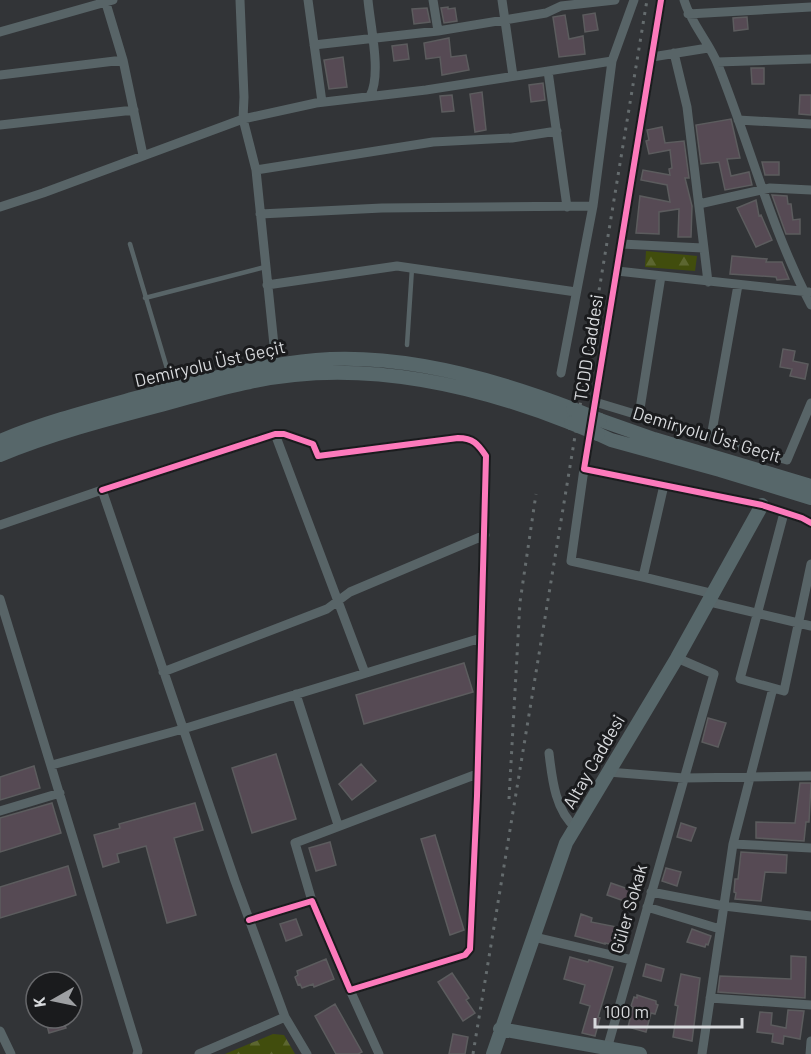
<svg xmlns="http://www.w3.org/2000/svg" width="811" height="1054" font-family="Barlow,sans-serif">
	<defs>
		<pattern id="forest-firs" width="22" height="20" patternUnits="userSpaceOnUse" patternTransform="scale(1.5)"><rect width="22" height="20" fill="#414d0d"/><path d="M5 1l3.5 6h-7zM16 11l3.5 6h-7z" fill="#5c6630"/></pattern>
	</defs>
	<rect width="100%" height="100%" fill="#323437"/>
	<path fill="url(#forest-firs)" d="M646 251 697 256 695 271 645 267Z
		M273 1034 284 1035 295 1054H225Z"/>
	<path fill="#564a54" stroke="#5c5c5e" stroke-width="1.5" d="M448 7V9L455 8 457 21 444 23 441 8Z
		M427 8 430 22 414 24 412 9Z
		M595 13 598 30 585 32 583 15Z
		M565 15 569 39 583 36 585 54 559 57 553 17Z
		M747 17 748 29 734 31 733 18Z
		M449 38 451 57 466 55 469 70 442 75 440 57 426 59 424 43Z
		M407 44 409 59 394 61 392 46Z
		M343 57 347 87 329 89 324 60Z
		M751 68H764V84H752Z
		M543 83 545 100 531 102 529 85Z
		M482 92 486 130 475 132 470 94Z
		M452 95 454 111 442 112 440 96Z
		M800 95H811V115L799 114Z
		M731 119 740 158 727 159 731 176 749 172 752 185 725 190 719 162 701 164 696 125Z
		M662 127 665 143 684 141 689 178H685L692 206 691 237H678L679 209 659 212V234L636 233 640 196 670 202 667 185 641 180 643 170 670 175 669 169 672 168 670 150 649 154 646 141 649 140 647 130Z
		M762 162H779V175H765Z
		M772 195 787 196 788 204H791L793 220 800 219V234H786Z
		M756 200 759 216 761 215 772 240 756 247 737 208Z
		M732 256 767 259 766 262H782L789 279 777 280 776 277 730 274Z
		M783 349 795 351 793 361 808 364 805 379 790 376 792 369 780 367Z
		M464 663 473 692 364 724 356 695Z
		M708 718 726 723 718 747 702 742Z
		M276 754 296 819 252 833 232 768Z
		M361 764 376 781 352 800 339 784Z
		M34 766 40 788 0 800V777Z
		M800 783H811L809 822H806L804 841 756 838V822L795 823Z
		M52 803 61 833 0 852V818Z
		M195 803 203 830 174 838 196 915 167 923 146 846 117 854 119 862 103 867 94 835 120 828 119 824Z
		M681 823 696 828 691 841 677 837Z
		M435 835 464 930 450 935 421 839Z
		M330 842 336 865 316 871 309 848Z
		M741 852 787 855 786 873 765 872 761 901 735 899 736 893 734 892 735 879H738Z
		M68 866 76 895 0 918V887Z
		M666 868 681 872 677 886 662 881Z
		M611 883 634 891 630 903 607 895Z
		M581 914 592 918 591 922 622 928 618 946 605 943V944L575 936Z
		M296 919 302 935 286 941 280 924Z
		M692 929 711 936 708 945 706 944 705 947 687 942Z
		M791 956 806 957 805 998 718 992 720 976 791 979Z
		M570 957 588 962 589 960 613 967 598 1017 600 1018 595 1036 582 1033 590 1006 580 1003 585 985 564 979Z
		M326 959 334 979 314 987 313 984 302 988 300 984 298 985 295 977 298 975 297 971Z
		M646 964 664 969 661 981 643 976Z
		M452 973 469 998 466 1000 475 1013 463 1021 438 982Z
		M681 974 700 978 692 1041 673 1037 678 1006 675 1005Z
		M637 995 656 1001V1004L658 1005 655 1014 651 1013 646 1032 628 1027 633 1007 631 1006 634 997 637 998Z
		M335 1004 362 1052 358 1054H336L315 1016Z
		M788 1010 804 1011 800 1039 784 1036 783 1044 772 1042 773 1034 757 1032 760 1012 772 1013 771 1025 786 1028Z
		M45 1018H63L66 1028 49 1033Z
		M453 1034 468 1037 465 1054H449Z"/>
	<g fill="none" stroke-linecap="round" stroke-linejoin="round">
		<path stroke="#586467" stroke-width="4.5" d="M130 244 169 375
			M145 298 265 267
			M407 345 412 268"/>
		<path stroke="#586467" stroke-width="9" d="M105 0 123 60 143 155
			M308 0 322 102
			M368 0C370 24 382 75 370 96
			M433 0 438 31
			M502 0 513 76
			M661 0 584 469 762 505 802 518 811 523
			M684 0C691 24 709 42 718 65 750 145 771 229 811 305
			M688 14 811 7
			M0 32 113 0
			M314 45 438 31 546 13 561 6 615 0
			M674 53 687 107 708 282
			M652 57 708 48
			M717 62 811 59
			M548 71 567 207
			M0 75 123 60
			M738 120 811 124
			M0 125 134 110
			M256 170 433 142 512 138 557 131
			M699 204 770 188 811 190
			M0 207 43 193 243 119 244 97 240 0
			M260 214 382 208 593 206
			M621 244 703 248
			M617 271 809 292
			M267 285 397 266 576 292
			M274 345 256 170 243 119 316 103 426 90 612 61
			M561 373 593 206 612 61 634 0
			M595 402 787 460 811 403
			M639 415 661 276
			M275 434 365 673
			M711 437 738 285
			M584 469 571 561 643 577
			M664 485 643 577 714 594
			M102 490 275 434H284L313 444 318 456 458 438C473 438 478 444 486 456L477 796 470 949 465 955 350 990 312 901 249 920
			M784 513 740 679 784 691 811 564
			M0 525 102 490 235 881 285 1017 307 1054
			M0 599 138 1051 137 1054
			M710 602 811 626
			M163 672 327 609 350 592 485 535
			M296 694 338 825
			M549 753C552 778 555 811 576 828
			M52 765 183 729 481 638
			M608 772 684 778 811 776
			M0 811 60 793
			M733 844 811 848
			M651 892 724 906 811 916
			M312 901 295 843 477 774
			M647 907 720 929
			M534 937 632 960
			M350 990 379 1054
			M710 998 811 1005
			M0 1031 11 1054
			M607 1049 714 674 677 658
			M199 1054 285 1017
			M702 1054 733 844 773 688
			M810 1054 811 1041"/>
		<path stroke="#57676a" stroke-width="14" d="M600 420 654 439 811 486
			M598 434 611 440 720 470 811 498
			M0 441C45 422 96 409 143 396 200 381 257 365 316 360 401 353 495 379 573 409
			M0 455C51 434 104 420 157 406 188 398 218 388 250 382 358 358 470 383 571 423
			M500 1029 640 1054
			M493 1054 566 843 677 658 762 505"/>
		<path stroke="#656c6e" stroke-width="3" stroke-dasharray="3 6" stroke-linecap="butt" d="M509 799 520 602 536 494
			M473 1054 647 0"/>
		<path stroke="#57676a" stroke-width="14" d="M573 409 600 420
			M571 423 598 434"/>
		<defs>
			<path id="cycleway" d="M661 0 584 469 762 505 802 518 811 523
				M102 490 275 434H284L313 444 318 456 458 438C473 438 478 444 486 456L477 796 470 949 465 955 350 990 312 901 249 920"/>
		</defs>
		<use href="#cycleway" stroke="#1a1b1d" stroke-width="10"/>
		<use href="#cycleway" stroke="#fd7abc" stroke-width="6"/>
	</g>
	<g text-anchor="middle" stroke-width="6" stroke-linejoin="round" paint-order="stroke">
		<g font-size="18" fill="#d8dadd" stroke="#1a1b1d">
			<text transform="translate(589 348) rotate(-81)" y="6">TCDD Caddesi</text>
			<text transform="translate(210 364) rotate(-13)" y="6">Demiryolu Üst Geçit</text>
			<text transform="translate(707 435) rotate(17)" y="6">Demiryolu Üst Geçit</text>
			<text transform="translate(594 762) rotate(-60)" y="6">Altay Caddesi</text>
			<text transform="translate(629 909) rotate(-74)" y="6">Güler Sokak</text>
		</g>
	</g>
	<g transform="translate(54 1000) rotate(261)"><circle r="28" fill="#1a1b1d" stroke="#66676a" stroke-width="1.5"/>
	<path d="M0-4.5L10 22L0 15L-10 22Z" fill="#9ea0a3"/>
	<text y="-9" font-size="16" font-weight="bold" text-anchor="middle" fill="#d8dadd">K</text>
	</g>
	<path d="M595 1018v9h147v-9" fill="none" stroke="#d8dadd" stroke-width="3"/>
	<text x="604" y="1018" font-size="18" fill="#d8dadd" stroke="#1a1b1d" stroke-width="4.5" paint-order="stroke">100 m</text>
</svg>
